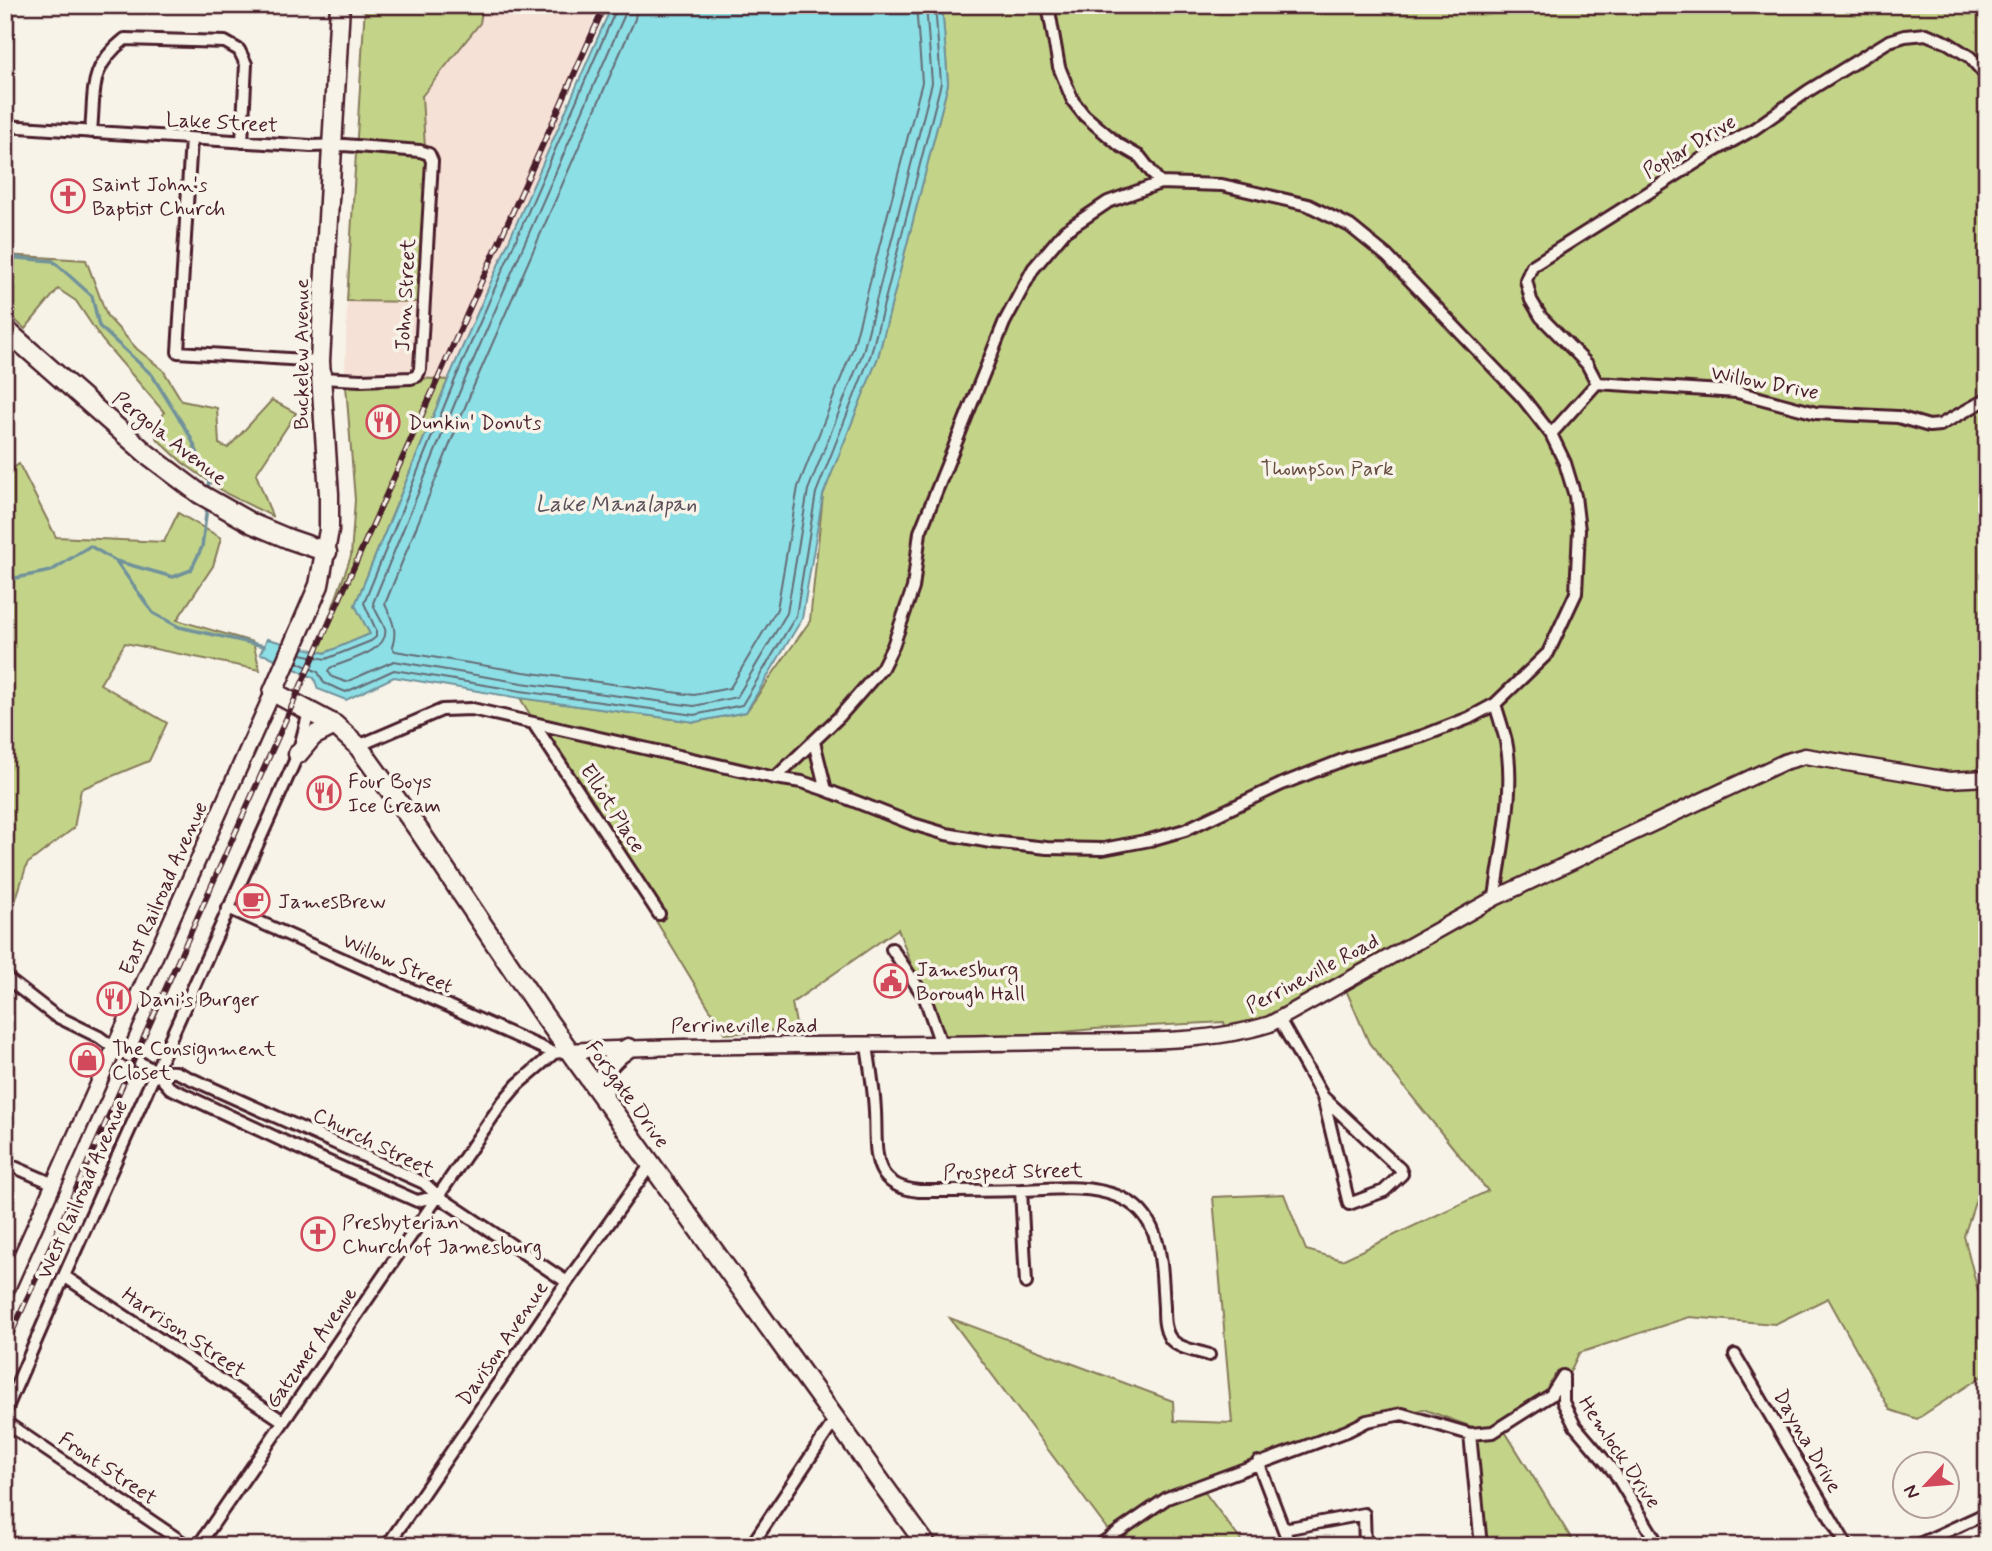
<svg xmlns="http://www.w3.org/2000/svg" width="1992" height="1551" font-family="Mynerve,sans-serif">
	<rect width="100%" height="100%" fill="#f7f3e8"/>
	<filter id="ink" filterUnits="userSpaceOnUse"><feTurbulence type="fractalNoise" baseFrequency=".0143" numOctaves="2"/><feDisplacementMap in="SourceGraphic" scale="14" xChannelSelector="R" yChannelSelector="G"/><feConvolveMatrix kernelMatrix="1 2 1 2 8 2 1 2 1" color-interpolation-filters="sRGB"/></filter>
	<g filter="url(#ink)">
		<path fill="#f6e1d6" d="M483 5H598L560 121 448 380 345 373 347 301 425 302 429 217 422 96 480 23Z"/>
		<path fill="#c3d489" stroke="#867a5a" stroke-width="2" d="M365 5H483L480 23 422 96 429 217 425 302 347 301Z
			M942 5H1987V1193L1977 1196 1964 1236 1987 1326V1373L1917 1419 1890 1410 1828 1298 1775 1324 1689 1317 1579 1353 1562 1388 1501 1425 1576 1546H1484L1475 1428 1423 1409 1197 1482 1245 1546H1093L1110 1533 950 1318 1173 1401 1174 1421 1232 1423 1213 1197 1284 1194 1306 1250 1342 1260 1488 1191 1369 1043 1343 983 1279 1019 1251 1021 1225 1027 1224 1022 1094 1029 941 1044 898 929 792 1003 797 1029 725 1034 520 698 695 722 746 712 810 621 823 495 878 357 948 84Z
			M5 255 86 260 107 316 137 349 163 370 182 401 217 408 219 444 228 448 272 400 296 413 256 474 272 516 227 494 183 463 156 438 164 412 102 340 76 301 58 289 25 329 5 311Z
			M345 373 448 380 355 605 370 634 325 653 317 651 351 556 355 500Z
			M19 464 56 537 164 542 178 513 221 538 213 566 177 620 253 642 260 670 125 643 100 684 167 723 149 761 81 789 74 828 27 864 5 934V474Z"/>
		<path fill="#8ddfe6" stroke="#72929b" stroke-width="2" d="M612 5H942L948 84 878 357 823 495 802 619 746 712 695 722 520 698 394 677 346 700 318 689 314 678 269 656 260 654 267 639 325 653 370 634 355 605 448 380Z"/>
		<g fill="none" stroke-linecap="round" stroke-linejoin="round">
			<path stroke="#656c76" stroke-width="2" d="M626 5 625 14 462 386 373 603C375 612 382 620 385 629 390 651 345 661 330 668L328 671 332 677 346 682 394 661 522 683 694 706 737 697 787 613 808 490 863 352 932 83 926 5
				M637 5 635 19 472 390 385 604C392 620 398 630 392 647L395 651 524 672 694 695 730 688 777 609 798 487 853 348 922 82 916 5
				M301 654 326 659 371 641 376 637V630L364 603 454 382 618 5
				M297 662 318 672 324 683 346 692 394 670 521 691 694 715 742 705 796 616 816 493 871 354 941 83 935 5"/>
			<path stroke="#72929b" stroke-width="3.5" d="M5 257 53 261 92 296 99 326 152 375 190 436 209 479 208 492
				M116 561 173 577 191 570 202 547 207 507
				M5 580 51 571 90 546 116 561 153 613 179 627 264 646"/>
			<defs>
				<path id="minor" d="M1048 5 1059 67 1073 101 1084 115 1119 145 1140 157 1160 183
					M5 126 311 146 344 145 420 151 429 154 432 161 420 369 417 376 411 378 361 380 320 378
					M91 132C95 90 88 68 125 39L225 42 239 50 246 64 242 142
					M191 139 178 352 320 361
					M1597 383 1587 364 1541 317 1531 300 1526 280 1532 266 1711 153 1754 129 1808 91 1889 41 1905 36 1926 34 1948 43 1970 57 1987 77
					M1551 434 1597 383 1737 392 1816 413 1898 417 1929 426 1940 425 1987 399
					M534 724 659 914
					M814 742 826 790
					M358 746 442 710 472 709 775 778 802 782 826 790 913 824 946 834 991 842 1047 848 1103 849 1150 840 1185 830 1282 784 1348 758 1423 736 1469 718 1495 704 1548 653 1576 593 1579 530 1575 496 1565 463 1551 434 1522 397 1387 256 1350 226 1308 205 1222 185 1160 183 1108 202 1065 231 1033 269 1004 323 920 532 913 588 893 646 882 668 839 717 775 778
					M1495 898C1501 848 1516 792 1506 741 1503 729 1499 717 1495 704
					M228 908 554 1053
					M892 949 925 998 941 1044
					M5 977 54 1015 99 1037 114 1048 155 1071 170 1088 313 1155 417 1201 438 1196
					M1279 1019 1323 1097 1349 1204 1384 1191 1402 1174 1400 1169 1323 1097
					M867 1045C870 1067 874 1089 875 1111 877 1150 869 1186 919 1191 953 1191 987 1191 1021 1190 1053 1189 1086 1184 1117 1196 1164 1214 1161 1265 1164 1307 1164 1317 1164 1329 1170 1338 1178 1349 1197 1351 1209 1355
					M155 1071 176 1072 424 1183 438 1196 567 1282
					M5 1163 54 1184
					M1021 1190 1026 1283
					M64 1276 283 1421
					M1735 1355 1847 1546
					M1563 1378V1402L1575 1426 1615 1473 1659 1546
					M5 1412 64 1276 298 754 309 712
					M5 1422 188 1546
					M1470 1434 1481 1546
					M1258 1462 1290 1546
					M1284 1529 1364 1514 1365 1546
					M198 1546 502 1103 518 1084 554 1053 568 1051
					M387 1546 567 1282 651 1164
					M751 1546 835 1420
					M1098 1546 1167 1498 1347 1431 1367 1421 1402 1414 1470 1434 1493 1432 1551 1395 1563 1376
					M1915 1546 1987 1513"/>
				<path id="tertiary" d="M568 1051C727 1043 886 1046 1044 1042 1118 1040 1200 1046 1270 1024L1495 898 1784 762 1805 756 1949 780 1987 778
					M5 1293 273 692"/>
				<path id="primary" d="M340 5 320 361 329 494V530L319 585 273 692 335 725 358 746 420 832 542 1013 927 1546
					M5 329 147 454 200 494 253 524 289 539 327 552
					M298 754 313 736 335 725
					M604 1100C602 1071 604 1065 628 1048"/>
			</defs>
			<use href="#minor" stroke="#4a1f2b" stroke-width="16"/>
			<use href="#tertiary" stroke="#4a1f2b" stroke-width="19"/>
			<use href="#primary" stroke="#4a1f2b" stroke-width="23"/>
			<use href="#minor" stroke="#f7f3e8" stroke-width="10"/>
			<use href="#tertiary" stroke="#f7f3e8" stroke-width="14"/>
			<use href="#primary" stroke="#f7f3e8" stroke-width="18"/>
			<defs>
				<path id="rail" d="M5 1348 605 5"/>
			</defs>
			<use href="#rail" stroke="#4a1f2b" stroke-width="6"/>
			<use href="#rail" stroke="#f7f3e8" stroke-width="3.5" stroke-dasharray="10" stroke-linecap="butt"/>
		</g>
	</g>
	<defs>
		<symbol id="church-ring" viewBox="-11 -11 22 22"><circle r="9.5" fill="#f7f3e8" stroke="#d1495b" stroke-width="1.5"/><path d="M-1.2-6h2.4v3.5h3.3v2.4h-3.3V6h-2.4V-.1h-3.3v-2.4h3.3Z" fill="#d1495b"/></symbol>
		<symbol id="restaurant-ring" viewBox="-11 -11 22 22"><circle r="9.5" fill="#f7f3e8" stroke="#d1495b" stroke-width="1.5"/><path d="M-5-6h1v4h1v-4h1v4h1v-4h1v5L-1.5 .5V6h-2V.5L-5-1ZM5-6V6H3V1.5H1.5Q1.5-4 5-6Z" fill="#d1495b"/></symbol>
		<symbol id="cafe-ring" viewBox="-11 -11 22 22"><circle r="9.5" fill="#f7f3e8" stroke="#d1495b" stroke-width="1.5"/><path d="M-5.5-4.5H6V0H3Q3 3.5 0 3.5H-2.5Q-5.5 3.5-5.5 0ZM3-3.2v2h1.7v-2ZM-6 4.5H4V6H-6Z" fill="#d1495b"/></symbol>
		<symbol id="civic-ring" viewBox="-11 -11 22 22"><circle r="9.5" fill="#f7f3e8" stroke="#d1495b" stroke-width="1.5"/><path d="M-.6-6.5H3V-4.5H.6V-3L4-1V1h2V6H-6V1h2V-1L-.6-3ZM-1.2 2.5V6h2.4V2.5Z" fill="#d1495b"/></symbol>
		<symbol id="shop-ring" viewBox="-11 -11 22 22"><circle r="9.5" fill="#f7f3e8" stroke="#d1495b" stroke-width="1.5"/><path d="M-5-2.5h2.3a2.7 3.5 0 0 1 5.4 0H5L5.5 6h-11ZM-1.5-2.5h3a1.5 2.3 0 0 0-3 0Z" fill="#d1495b"/></symbol>
	</defs>
	<g fill-rule="evenodd">
		<use href="#church-ring" x="49" y="177" width="38" height="38"/>
		<use href="#restaurant-ring" x="364" y="403" width="38" height="38"/>
		<use href="#restaurant-ring" x="305" y="774" width="38" height="38"/>
		<use href="#cafe-ring" x="234" y="882" width="38" height="38"/>
		<use href="#civic-ring" x="872" y="962" width="38" height="38"/>
		<use href="#restaurant-ring" x="95" y="980" width="38" height="38"/>
		<use href="#shop-ring" x="68" y="1041" width="38" height="38"/>
		<use href="#church-ring" x="299" y="1215" width="38" height="38"/>
	</g>
	<g text-anchor="middle" stroke-width="7" stroke-linejoin="round" paint-order="stroke">
		<g font-size="21" fill="#4a1f2b" stroke="#f7f3e8">
			<text transform="translate(222 122) rotate(3)" y="7">Lake Street</text>
			<text transform="translate(1689 146) rotate(-31)" y="7">Poplar Drive</text>
			<text transform="translate(405 295) rotate(-87)" y="7">John Street</text>
			<text transform="translate(301 354) rotate(-90)" y="7">Buckelew Avenue</text>
			<text transform="translate(1765 382) rotate(11)" y="7">Willow Drive</text>
			<text transform="translate(170 438) rotate(38)" y="7">Pergola Avenue</text>
			<text transform="translate(613 808) rotate(57)" y="7">Elliot Place</text>
			<text transform="translate(163 888) rotate(-66)" y="7">East Railroad Avenue</text>
			<text transform="translate(398 963) rotate(24)" y="7">Willow Street</text>
			<text transform="translate(1312 973) rotate(-28)" y="7">Perrineville Road</text>
			<text x="744" y="1032">Perrineville Road</text>
			<text transform="translate(628 1094) rotate(54)" y="7">Forsgate Drive</text>
			<text transform="translate(374 1142) rotate(26)" y="7">Church Street</text>
			<text transform="translate(1013 1171) rotate(-1)" y="7">Prospect Street</text>
			<text transform="translate(82 1189) rotate(-66)" y="7">West Railroad Avenue</text>
			<text transform="translate(184 1332) rotate(34)" y="7">Harrison Street</text>
			<text transform="translate(502 1343) rotate(-56)" y="7">Davison Avenue</text>
			<text transform="translate(311 1347) rotate(-55)" y="7">Gatzmer Avenue</text>
			<text transform="translate(1808 1441) rotate(60)" y="7">Dayna Drive</text>
			<text transform="translate(1620 1452) rotate(56)" y="7">Hemlock Drive</text>
			<text transform="translate(108 1468) rotate(34)" y="7">Front Street</text>
		</g>
		<g font-size="21" fill="#4a1f2b" stroke="#f7f3e8" text-anchor="start">
			<text x="92" y="191">Saint John's<tspan x="92" dy="24">Baptist Church</tspan></text>
			<text x="408" y="429">Dunkin' Donuts</text>
			<text x="348" y="788">Four Boys<tspan x="348" dy="24">Ice Cream</tspan></text>
			<text x="278" y="908">JamesBrew</text>
			<text x="916" y="976">Jamesburg<tspan x="916" dy="24">Borough Hall</tspan></text>
			<text x="138" y="1006">Dani’s Burger</text>
			<text x="112" y="1055">The Consignment<tspan x="112" dy="24">Closet</tspan></text>
			<text x="342" y="1229">Presbyterian<tspan x="342" dy="24">Church of Jamesburg</tspan></text>
		</g>
		<g font-size="21" fill="#684c42" stroke="#f7f3e8">
			<text x="1327" y="475">Thompson Park</text>
		</g>
		<g font-size="23" font-style="italic" fill="#5b4f5a" stroke="#f7f3e8">
			<text x="616" y="511">Lake Manalapan</text>
		</g>
	</g>
	<rect width="1992" height="1551" fill="none" stroke="#f7f3e8" stroke-width="28"/>
	<rect x="14" y="14" width="1964" height="1523" fill="none" stroke="#4a1f2b" stroke-width="2.5" filter="url(#ink)"/>
	<g transform="translate(1926 1485) rotate(244)"><circle r="33" fill="#f7f3e8" stroke="#b29e9c" stroke-width="2"/>
	<path d="M0-5L12 26L0 18L-12 26Z" fill="#d1495b"/>
	<text y="-10" font-size="19" font-weight="bold" text-anchor="middle" fill="#4a1f2b">N</text>
	</g>
</svg>
